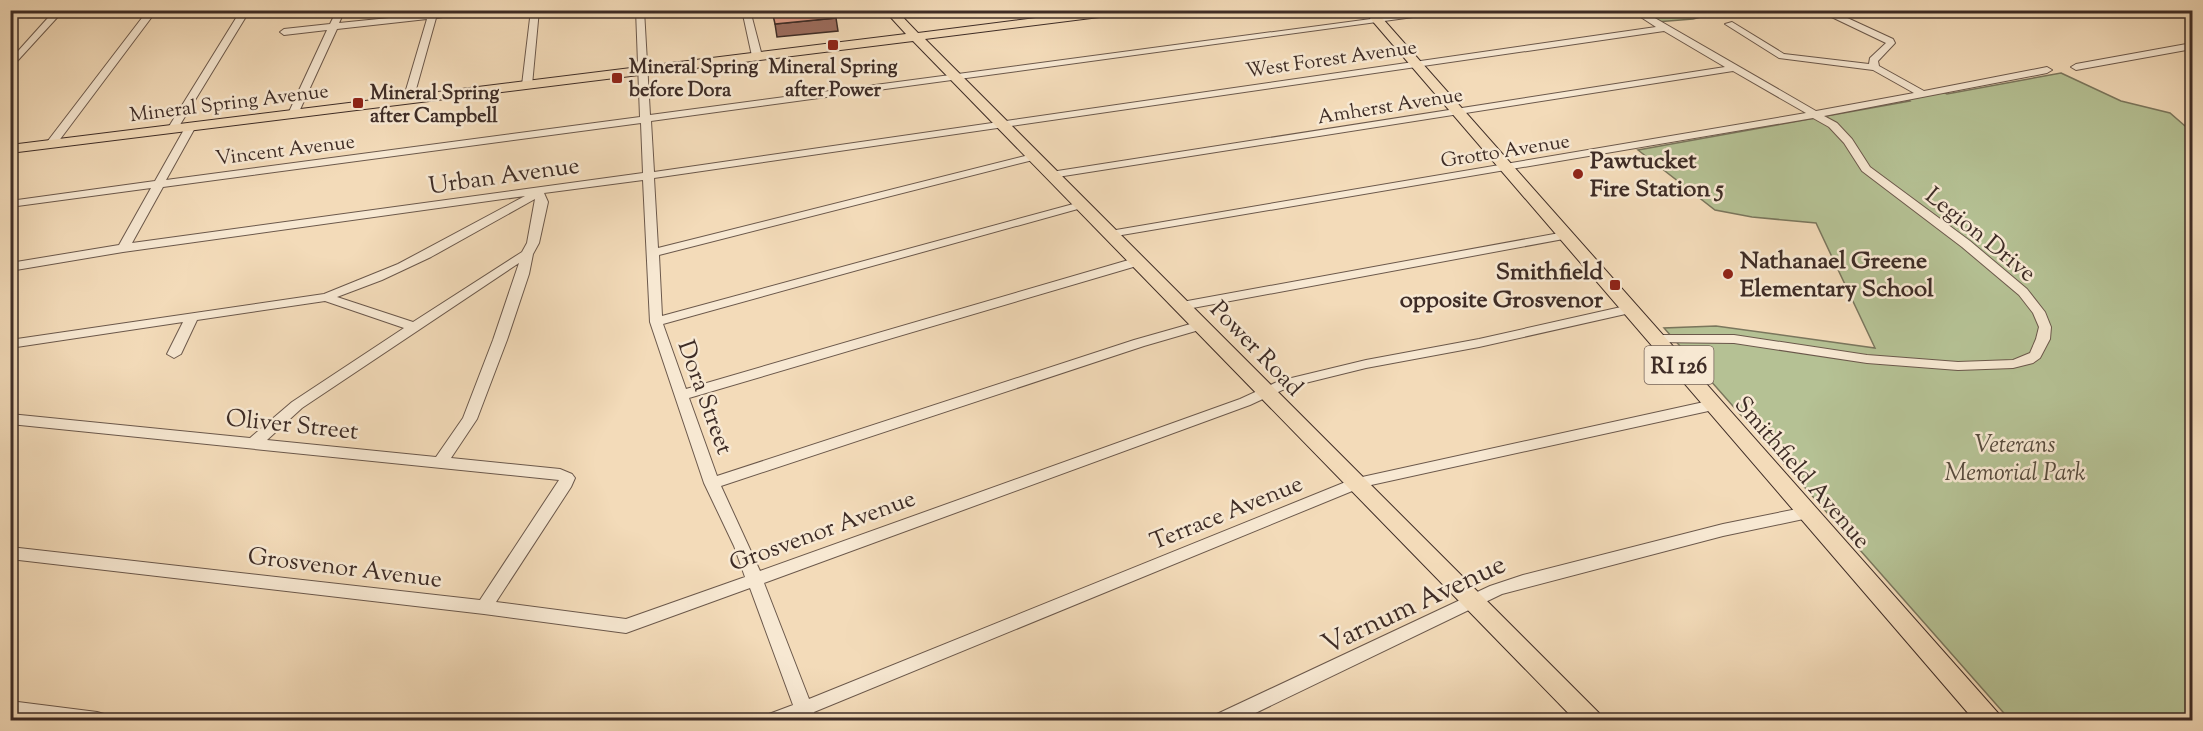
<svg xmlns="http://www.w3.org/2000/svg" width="2203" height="731" font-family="'Sorts Mill Goudy',serif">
	<rect width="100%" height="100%" fill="#f3dbb9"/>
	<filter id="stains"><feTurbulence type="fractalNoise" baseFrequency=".00333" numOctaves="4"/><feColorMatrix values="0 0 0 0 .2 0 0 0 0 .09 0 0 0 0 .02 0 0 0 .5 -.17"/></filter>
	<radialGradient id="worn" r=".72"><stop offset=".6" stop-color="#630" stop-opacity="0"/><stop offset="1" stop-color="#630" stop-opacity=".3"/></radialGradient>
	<path fill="#b5c194" stroke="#7a765d" stroke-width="1.5" d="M1634 11H1724L1693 19 1656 22Z
		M2061 73 2121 101 2170 113 2192 132V720H2010L1664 328 1716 326 1875 348 1816 223 1752 217 1715 210 1638 150 1910 101 1907 98 1943 92 1947 94Z"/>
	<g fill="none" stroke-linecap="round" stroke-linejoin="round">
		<defs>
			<path id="minor" d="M47 10 43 13 10 17V11Z
				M55 10H64L10 69V60Z
				M148 10H157L55 146H47V142Z
				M241 10H250L178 128 177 130H169L168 128Z
				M337 10H345L339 23 429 14 430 10H438L437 13 490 10 436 18 413 100 408 103 403 100 427 19 337 29 298 114 297 116H289L288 114 327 30 284 35 280 32 284 29 330 24Z
				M531 10H539L532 85 527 88 522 85Z
				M636 10H644L650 115 1438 10H1465L651 121 654 172 1656 27 1630 10H1641L1816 111 1914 93 1873 70 1779 58 1725 24 1732 22 1784 54 1869 64 1870 58 1886 43 1817 10H1830L1893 39 1895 43 1878 61 1879 66 1924 91 2047 67 2052 70 2047 73 1824 116 1837 123 1852 139 1870 167 1970 241 2027 289 2045 312 2051 327 2050 339 2040 358 2033 363 2013 368 1958 370 1867 363 1734 343 1652 342 1650 339 1657 335H1734L1867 355 1958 362 2013 360 2030 353 2036 339 2039 327 2033 313 2019 295 1962 247 1862 171 1844 143 1829 127 1813 118 1110 237 1104 234 1110 231 1806 113 1733 71 1051 178 1046 175 1051 172 1725 67 1664 31 654 178 658 248 1033 154 1038 157 1037 159 659 255 662 316 1077 203H1085L1087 205 1085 207 663 324 686 389 1132 259 1136 258 1142 262 1140 265 689 398 717 476 1134 340 1201 321 1207 325 1206 328 1144 346 721 486 760 571 1240 399 1279 381 1366 360 1479 339 1630 305 1636 309 1630 313 1479 347 1366 368 1289 387 1250 405 764 583 809 699 1353 479 1713 400 1720 405 1713 410 1362 487 814 712 817 720H767L769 714 793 705 750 588 626 633 484 614 10 559V547L480 600 559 480 10 424V414L250 438 292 402 404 328 325 301 197 320 181 354 174 358 167 354 183 322 10 348V340L324 294 398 264 525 196 123 252 10 271V263L119 245 151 188 10 207V201L155 181 186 126 191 123 196 126 166 180 640 117ZM641 123 643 173 132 243 163 187ZM643 180 650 322 704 483 734 546 745 577 626 619 496 602 571 487 575 478 572 474 560 469 451 458 477 419 507 340 529 274 533 254 539 243 548 202 544 193ZM535 199 527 243 522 252 413 322 337 297 382 280 431 257ZM519 263 493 340 463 418 436 457 267 440 302 408Z
				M742 10H750L762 56 760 58 752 56Z
				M2192 43V49L2076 70 2071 67 2076 64Z
				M1565 232 1569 234 1571 236 1569 238 1182 310 1176 306 1182 302Z
				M1807 507 1813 509 1815 513 1813 517 1723 536 1502 594 1241 720H1215L1217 714 1490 586 1523 575 1723 524Z
				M10 701 97 712 104 714 106 720H40L10 717Z"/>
			<path id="major" d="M884 10H896L918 33 1099 10H1136L1131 13 925 39 1599 713 1602 720H1575L913 41 10 153V145L906 34Z
				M1363 10H1375L1998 713 2001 720H1974Z"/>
		</defs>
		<use href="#minor" stroke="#6b584b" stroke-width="2"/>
		<use href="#major" stroke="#3e2c26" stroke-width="2"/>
		<use href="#minor" fill="#f7e8d2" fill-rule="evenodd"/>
		<use href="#major" fill="#f3dbb9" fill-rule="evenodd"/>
	</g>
	<path fill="#9c6d5e" stroke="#3e2c26" stroke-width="1.5" d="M836 18 838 31 777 37 775 24Z"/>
	<path fill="#df9c87" stroke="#3e2c26" stroke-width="1.5" d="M775 10H833L836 18 775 24 772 11Z"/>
	<g fill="#8f2418" stroke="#f7e8d2" stroke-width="2">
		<rect x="827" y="39" width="12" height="12" rx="3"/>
		<rect x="611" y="72" width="12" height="12" rx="3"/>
		<rect x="352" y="97" width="12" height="12" rx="3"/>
		<circle cx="1578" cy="174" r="6"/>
		<circle cx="1728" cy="274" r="6"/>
		<rect x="1609" y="279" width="12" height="12" rx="3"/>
	</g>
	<g text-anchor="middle" stroke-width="5" stroke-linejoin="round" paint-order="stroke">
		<g font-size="20" fill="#3e2c26" stroke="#f7e8d2">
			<text transform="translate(1331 58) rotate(-8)" y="7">West Forest Avenue</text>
			<text transform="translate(229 102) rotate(-7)" y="7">Mineral Spring Avenue</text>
			<text transform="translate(1390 105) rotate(-9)" y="7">Amherst Avenue</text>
			<text transform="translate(285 149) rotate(-7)" y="7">Vincent Avenue</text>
			<text transform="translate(1505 150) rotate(-9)" y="7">Grotto Avenue</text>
		</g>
		<g font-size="20" font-weight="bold" fill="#3e2c26" stroke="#f7e8d2" text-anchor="start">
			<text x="629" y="73">Mineral Spring<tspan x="629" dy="23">before Dora</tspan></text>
			<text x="833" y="73" text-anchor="middle">Mineral Spring<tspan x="833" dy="23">after Power</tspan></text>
			<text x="370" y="99">Mineral Spring<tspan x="370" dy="23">after Campbell</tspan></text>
		</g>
		<rect fill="#f7e8d2" stroke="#76645a" stroke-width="1.5" x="1644.5" y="346" width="69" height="38" rx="4.5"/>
		<g font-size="22" font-weight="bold" fill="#3e2c26">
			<text x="1679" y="373">RI 126</text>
		</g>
		<g font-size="24" font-weight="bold" fill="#3e2c26" stroke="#f7e8d2" text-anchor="start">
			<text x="1590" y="168">Pawtucket<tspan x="1590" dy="28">Fire Station 5</tspan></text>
			<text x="1740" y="268">Nathanael Greene<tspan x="1740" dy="28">Elementary School</tspan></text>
			<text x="1603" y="279" text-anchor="end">Smithfield<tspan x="1603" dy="28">opposite Grosvenor</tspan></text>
		</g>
		<g font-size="24" fill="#3e2c26" stroke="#f7e8d2">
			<text transform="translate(504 175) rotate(-8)" y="8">Urban Avenue</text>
			<text transform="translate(1981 234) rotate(39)" y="8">Legion Drive</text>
			<text transform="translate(1257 348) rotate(46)" y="8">Power Road</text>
			<text transform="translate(706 397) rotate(70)" y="8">Dora Street</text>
			<text transform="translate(292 424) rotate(6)" y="8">Oliver Street</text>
			<text transform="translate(1803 472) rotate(49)" y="8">Smithfield Avenue</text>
			<text transform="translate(1226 512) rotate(-22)" y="8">Terrace Avenue</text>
			<text transform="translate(822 530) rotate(-20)" y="8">Grosvenor Avenue</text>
			<text transform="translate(345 567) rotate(7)" y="8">Grosvenor Avenue</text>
		</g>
		<g font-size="24" font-style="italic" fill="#564a3c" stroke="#f7e8d2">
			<text x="2015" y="452">Veterans<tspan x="2015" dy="28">Memorial Park</tspan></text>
		</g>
		<g font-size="28" fill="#3e2c26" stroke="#f7e8d2">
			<text transform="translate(1413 603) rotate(-25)" y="10">Varnum Avenue</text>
		</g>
	</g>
	<rect width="2203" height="731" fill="none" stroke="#f3dbb9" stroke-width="36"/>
	<rect x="12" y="12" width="2179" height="707" fill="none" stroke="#3e2c26" stroke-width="3"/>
	<rect x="18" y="18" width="2167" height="695" fill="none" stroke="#3e2c26" stroke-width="1.5"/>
	<rect width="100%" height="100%" filter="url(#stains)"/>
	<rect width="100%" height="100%" fill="url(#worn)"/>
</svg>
